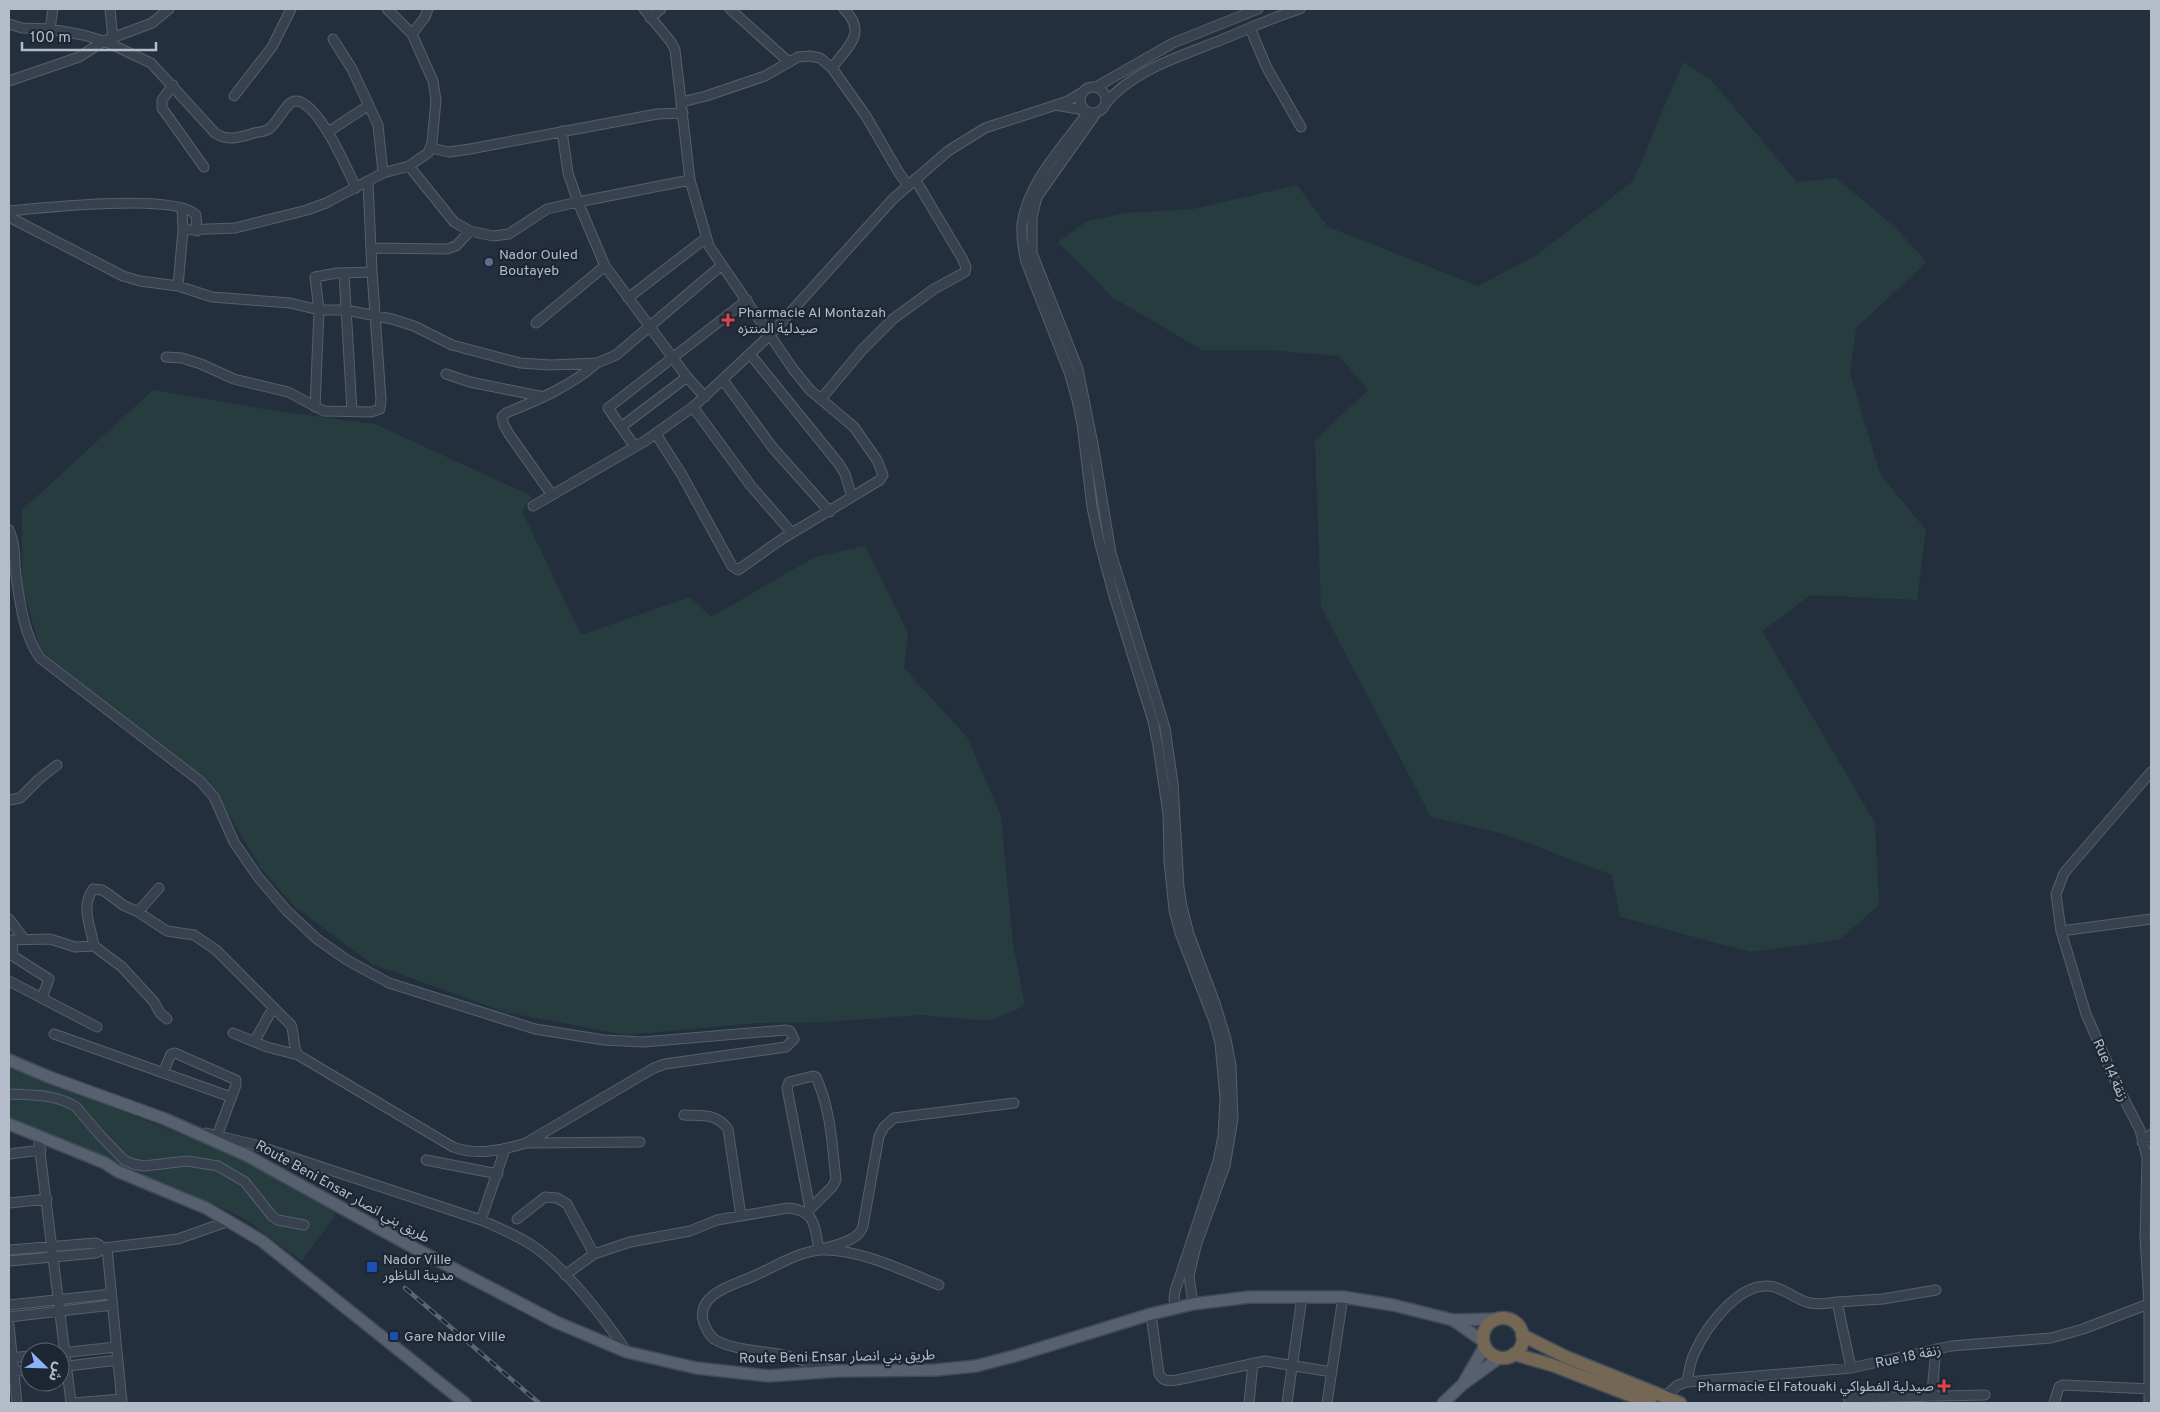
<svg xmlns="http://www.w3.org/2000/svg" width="2160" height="1412" font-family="Overpass,'Noto Sans Arabic',sans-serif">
	<rect width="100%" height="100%" fill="#242f3e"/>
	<path fill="#263c3f" d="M1683 62 1711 80 1797 182 1836 178 1895 227 1927 262 1856 328 1850 373 1880 474 1926 530 1917 600 1811 595 1762 631 1875 823 1879 905 1839 940 1750 952 1620 917 1612 875 1504 834 1431 817 1321 607 1315 440 1368 390 1339 356 1268 350H1202L1112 297 1058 242 1087 221 1125 213 1193 209 1297 185 1328 227 1478 286 1537 255 1633 181Z
		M153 390 276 411 375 424 532 496 522 511 581 635 690 597 711 617 815 557 865 546 908 633 904 668 967 737 1001 816 1013 944 1025 1006 988 1021 922 1015 827 1022 758 1023 625 1035 505 1012 372 964 295 907 260 867 210 784 92 697 40 649 22 584V510Z
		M9 1067 237 1156 334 1209 335 1216 302 1261 245 1219 227 1210 9 1120Z"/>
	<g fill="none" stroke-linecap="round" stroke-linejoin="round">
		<defs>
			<path id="minor" d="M110 9 113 39
				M644 9 671 42 675 50 690 180 709 246 793 369 810 390 854 427 877 460 883 475 880 480 782 539 738 570 732 566 682 475 656 434
				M730 9 789 62
				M650 18 661 9
				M9 24 22 28 50 29 83 35 104 41 151 63 215 133C228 142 240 137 254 133 259 132 264 132 269 129 278 123 287 99 297 101 319 104 347 168 356 188
				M1250 28 1267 68 1301 127
				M50 29 53 9
				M412 34 425 17 428 9
				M333 39 352 69 378 125 383 173
				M832 68C848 46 868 33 844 9
				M9 81 79 57 104 41 152 23 169 9
				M173 85 162 100V108L204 167
				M1096 87 1173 43 1258 9
				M1080 100a13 13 0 1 1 26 0a13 13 0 1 1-26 0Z
				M234 96 272 47 291 9
				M682 102 706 96 765 76 798 57 810 56 820 58 832 68 866 116 899 173 908 185
				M1105 104C1133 70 1181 56 1221 40 1248 29 1273 17 1300 9
				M1055 105 1084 110
				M1088 112C1064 146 1028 181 1022 224 1021 237 1023 249 1026 262L1069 372 1077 400 1082 424 1092 507 1100 544 1114 596 1153 721 1158 746 1168 814 1169 861 1174 910 1180 933 1214 1021 1220 1043 1225 1099 1223 1136 1218 1161 1175 1291 1174 1299 1176 1308
				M1097 112 1037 197 1032 217V253L1078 369 1093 444 1111 553 1165 728 1173 783 1179 887 1182 907 1189 934 1215 1003 1226 1039 1231 1066 1233 1119 1225 1166 1196 1246 1189 1276 1193 1304
				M562 131 568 173 578 202 690 180
				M328 132 369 105
				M431 148 449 152 470 149 657 114 683 113
				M409 166 454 222 470 231 493 236 509 234 547 209 578 202 605 266 687 377 705 397
				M9 211C40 208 177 193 196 215L197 231
				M9 217 123 276 140 281 178 286 212 297 290 303 319 310H346L392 319 414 326 452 345 520 363 550 365 597 363 616 355 722 265
				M183 230 235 228 307 210 326 203 383 173 409 166 428 153 432 143 436 100 433 81 412 34 387 9
				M371 248 447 249 456 246 470 231
				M344 273 352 411
				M178 286 183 230 182 208
				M628 298 706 238
				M536 323 605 266
				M750 354 839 464 845 474 852 497
				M166 357 182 358 201 364 234 379 288 392 324 411 371 412 380 409 381 399 372 272 368 182
				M446 374 470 382 544 397
				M723 380 773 448 830 512
				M821 399 862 350 893 319 934 289 965 272 966 267 962 258 915 179
				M315 407 319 310 315 277 337 273 372 272
				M693 407 751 486 792 533
				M621 427 687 377
				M635 447 608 408 747 300
				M552 495 509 434 504 425 502 417 506 413C538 400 571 386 597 363
				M533 506 645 441 693 407 770 335 893 199 948 151 985 128 1068 101 1081 93
				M9 530C16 545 14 560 16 576 20 603 24 636 40 658L200 781 214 797 234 842 258 877 287 911 317 939 347 960 389 983 535 1029 604 1040 643 1042 786 1030 790 1031 794 1039 786 1047 665 1064 654 1068 526 1143C503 1150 476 1156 453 1147L298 1055C292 1045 295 1035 291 1025L216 950 194 935 167 931 138 912 123 905 107 893 102 890 93 889C80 908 91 926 94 946
				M9 800 20 798 39 779 57 765
				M138 912 159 888
				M9 919 24 939
				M2061 931 2151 919
				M9 940 50 939 75 947 94 946 122 967 154 1002 160 1013 167 1019
				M12 940 13 956 49 979 42 998
				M9 981 97 1027
				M233 1033 267 1047 298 1055
				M54 1034 231 1097
				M254 1042 273 1008
				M163 1073 171 1054 175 1053 236 1080V1085L217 1136
				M9 1094C32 1095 56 1094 76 1107L99 1134 124 1160 133 1164 144 1166 187 1161 218 1166 245 1182 272 1216 278 1220 304 1225
				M684 1115C703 1116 716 1113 728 1129L741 1216
				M206 1133 252 1144 481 1220C499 1228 517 1235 533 1246 565 1267 605 1319 627 1352
				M2142 1142 2151 1134
				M529 1143 640 1142
				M39 1144 71 1403
				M9 1154 41 1150
				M426 1160 498 1174
				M9 1203 47 1199
				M806 1213 832 1187 836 1180C832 1144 831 1110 816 1077L813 1076 789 1082 787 1088 810 1209
				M517 1219 545 1197 557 1198 567 1204 594 1254
				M481 1220 505 1149
				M107 1248 122 1403
				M9 1250 96 1243 104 1248
				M9 1261 96 1253 104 1248 178 1239 229 1221
				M565 1275 594 1254 630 1242 690 1231 717 1220 788 1208C816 1210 815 1228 819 1250 833 1245 859 1242 863 1226L879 1136 884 1127 894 1118 1014 1103
				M9 1305 111 1294
				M1151 1314 1159 1374C1164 1382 1168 1381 1177 1380L1265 1361 1332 1372
				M9 1317 112 1305
				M9 1325 17 1403
				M60 1353 116 1347
				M9 1358 30 1356
				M60 1367 118 1360
				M1851 1368 1837 1302 1883 1299 1936 1290
				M831 1370C815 1365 800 1359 784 1355 764 1351 731 1350 714 1339 708 1334 705 1327 703 1320 697 1292 738 1284 756 1275 776 1266 798 1252 820 1250 858 1248 904 1271 939 1285
				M9 1372 30 1370
				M1687 1382C1689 1371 1690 1361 1695 1352 1706 1327 1738 1284 1768 1286 1784 1287 1795 1300 1810 1303 1819 1305 1828 1303 1837 1302
				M1664 1397 1678 1385 1687 1382 1851 1368 1951 1346 2051 1338 2083 1329 2151 1303
				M1848 1398 1985 1395
				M73 1403 122 1399
				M1249 1403 1253 1363
				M1287 1403 1302 1297
				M1327 1403 1343 1297
				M1931 1403 1936 1349
				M2054 1403 2059 1387 2063 1385 2151 1389
				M2149 1403V1304L2145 1238 2147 1158 2140 1130 2118 1087 2086 1014 2061 931 2056 894 2064 873 2151 772"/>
			<path id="major" d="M9 1060 49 1077 165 1119 246 1155 418 1250 556 1322 627 1352 696 1368 769 1376 836 1371 936 1370 976 1366 1018 1355 1151 1314 1193 1304 1250 1297H1343L1393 1305 1453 1320 1498 1319
				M9 1124 105 1163 117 1171 206 1208 262 1241 465 1403
				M1453 1320 1483 1341
				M1464 1382 1485 1346
				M1443 1403 1463 1384 1499 1358"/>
			<path id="highway" d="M1483 1338a20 20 0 1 1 40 0a20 20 0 1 1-40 0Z
				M1522 1335 1566 1357 1680 1403
				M1514 1354 1552 1365 1650 1403"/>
		</defs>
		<use href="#minor" stroke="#565f6c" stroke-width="11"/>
		<use href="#major" stroke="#414a57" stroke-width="14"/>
		<use href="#highway" stroke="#434c59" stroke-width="15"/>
		<use href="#minor" stroke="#38414e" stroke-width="9"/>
		<use href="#major" stroke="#56606e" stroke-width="11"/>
		<use href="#highway" stroke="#746855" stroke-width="12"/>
		<defs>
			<path id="rail" d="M405 1288 539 1403"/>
		</defs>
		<use href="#rail" stroke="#5a6575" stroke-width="4.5"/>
		<use href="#rail" stroke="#1d2633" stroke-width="2.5" stroke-dasharray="8" stroke-linecap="butt"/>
	</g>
	<circle fill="#5c6f8a" stroke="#1d2633" stroke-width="2" cx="489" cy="262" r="5"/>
	<g fill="#e0444e" stroke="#1d2633" stroke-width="2">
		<path d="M725.5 312.5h5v5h5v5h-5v5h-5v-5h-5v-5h5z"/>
		<path d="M1941.5 1378.5h5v5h5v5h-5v5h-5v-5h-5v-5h5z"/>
	</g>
	<g fill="#1a4fb4" stroke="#1d2633" stroke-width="2">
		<rect x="366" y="1261" width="12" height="12" rx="2.5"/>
		<rect x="389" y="1331" width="10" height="10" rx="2.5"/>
	</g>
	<g text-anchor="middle" stroke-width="4.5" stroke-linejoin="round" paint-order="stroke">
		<g font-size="14" fill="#b4bcc9" stroke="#1d2633" text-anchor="start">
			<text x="499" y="259">Nador Ouled<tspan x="499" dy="16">Boutayeb</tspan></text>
			<text x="738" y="317">Pharmacie Al Montazah<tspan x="738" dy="16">صيدلية المنتزه</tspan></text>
			<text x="383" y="1264">Nador Ville<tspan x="383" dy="16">مدينة الناظور</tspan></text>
			<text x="404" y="1341">Gare Nador Ville</text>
			<text x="1934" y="1391" text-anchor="end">Pharmacie El Fatouaki صيدلية الفطواكي</text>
		</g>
		<g font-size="14" fill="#b4bcc9" stroke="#1d2633">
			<text transform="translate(2111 1070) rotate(66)" y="5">Rue 14 زنقة</text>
			<text transform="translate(343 1191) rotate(29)" y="5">Route Beni Ensar طريق بني انصار</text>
			<text transform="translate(837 1356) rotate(-1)" y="5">Route Beni Ensar طريق بني انصار</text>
			<text transform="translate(1908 1356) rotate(-12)" y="5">Rue 18 زنقة</text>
		</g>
	</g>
	<rect width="2160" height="1412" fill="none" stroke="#b4bcc9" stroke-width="20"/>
	<g transform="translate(45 1367) rotate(113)"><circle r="24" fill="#1d2633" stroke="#59626f"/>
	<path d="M0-4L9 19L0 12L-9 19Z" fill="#8ab4f8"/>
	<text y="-8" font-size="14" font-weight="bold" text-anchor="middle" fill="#b4bcc9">ش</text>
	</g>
	<path d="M22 42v8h134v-8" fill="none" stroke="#b4bcc9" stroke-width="2.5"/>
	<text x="30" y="42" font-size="15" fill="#b4bcc9" stroke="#1d2633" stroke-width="4" paint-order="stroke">100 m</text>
</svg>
